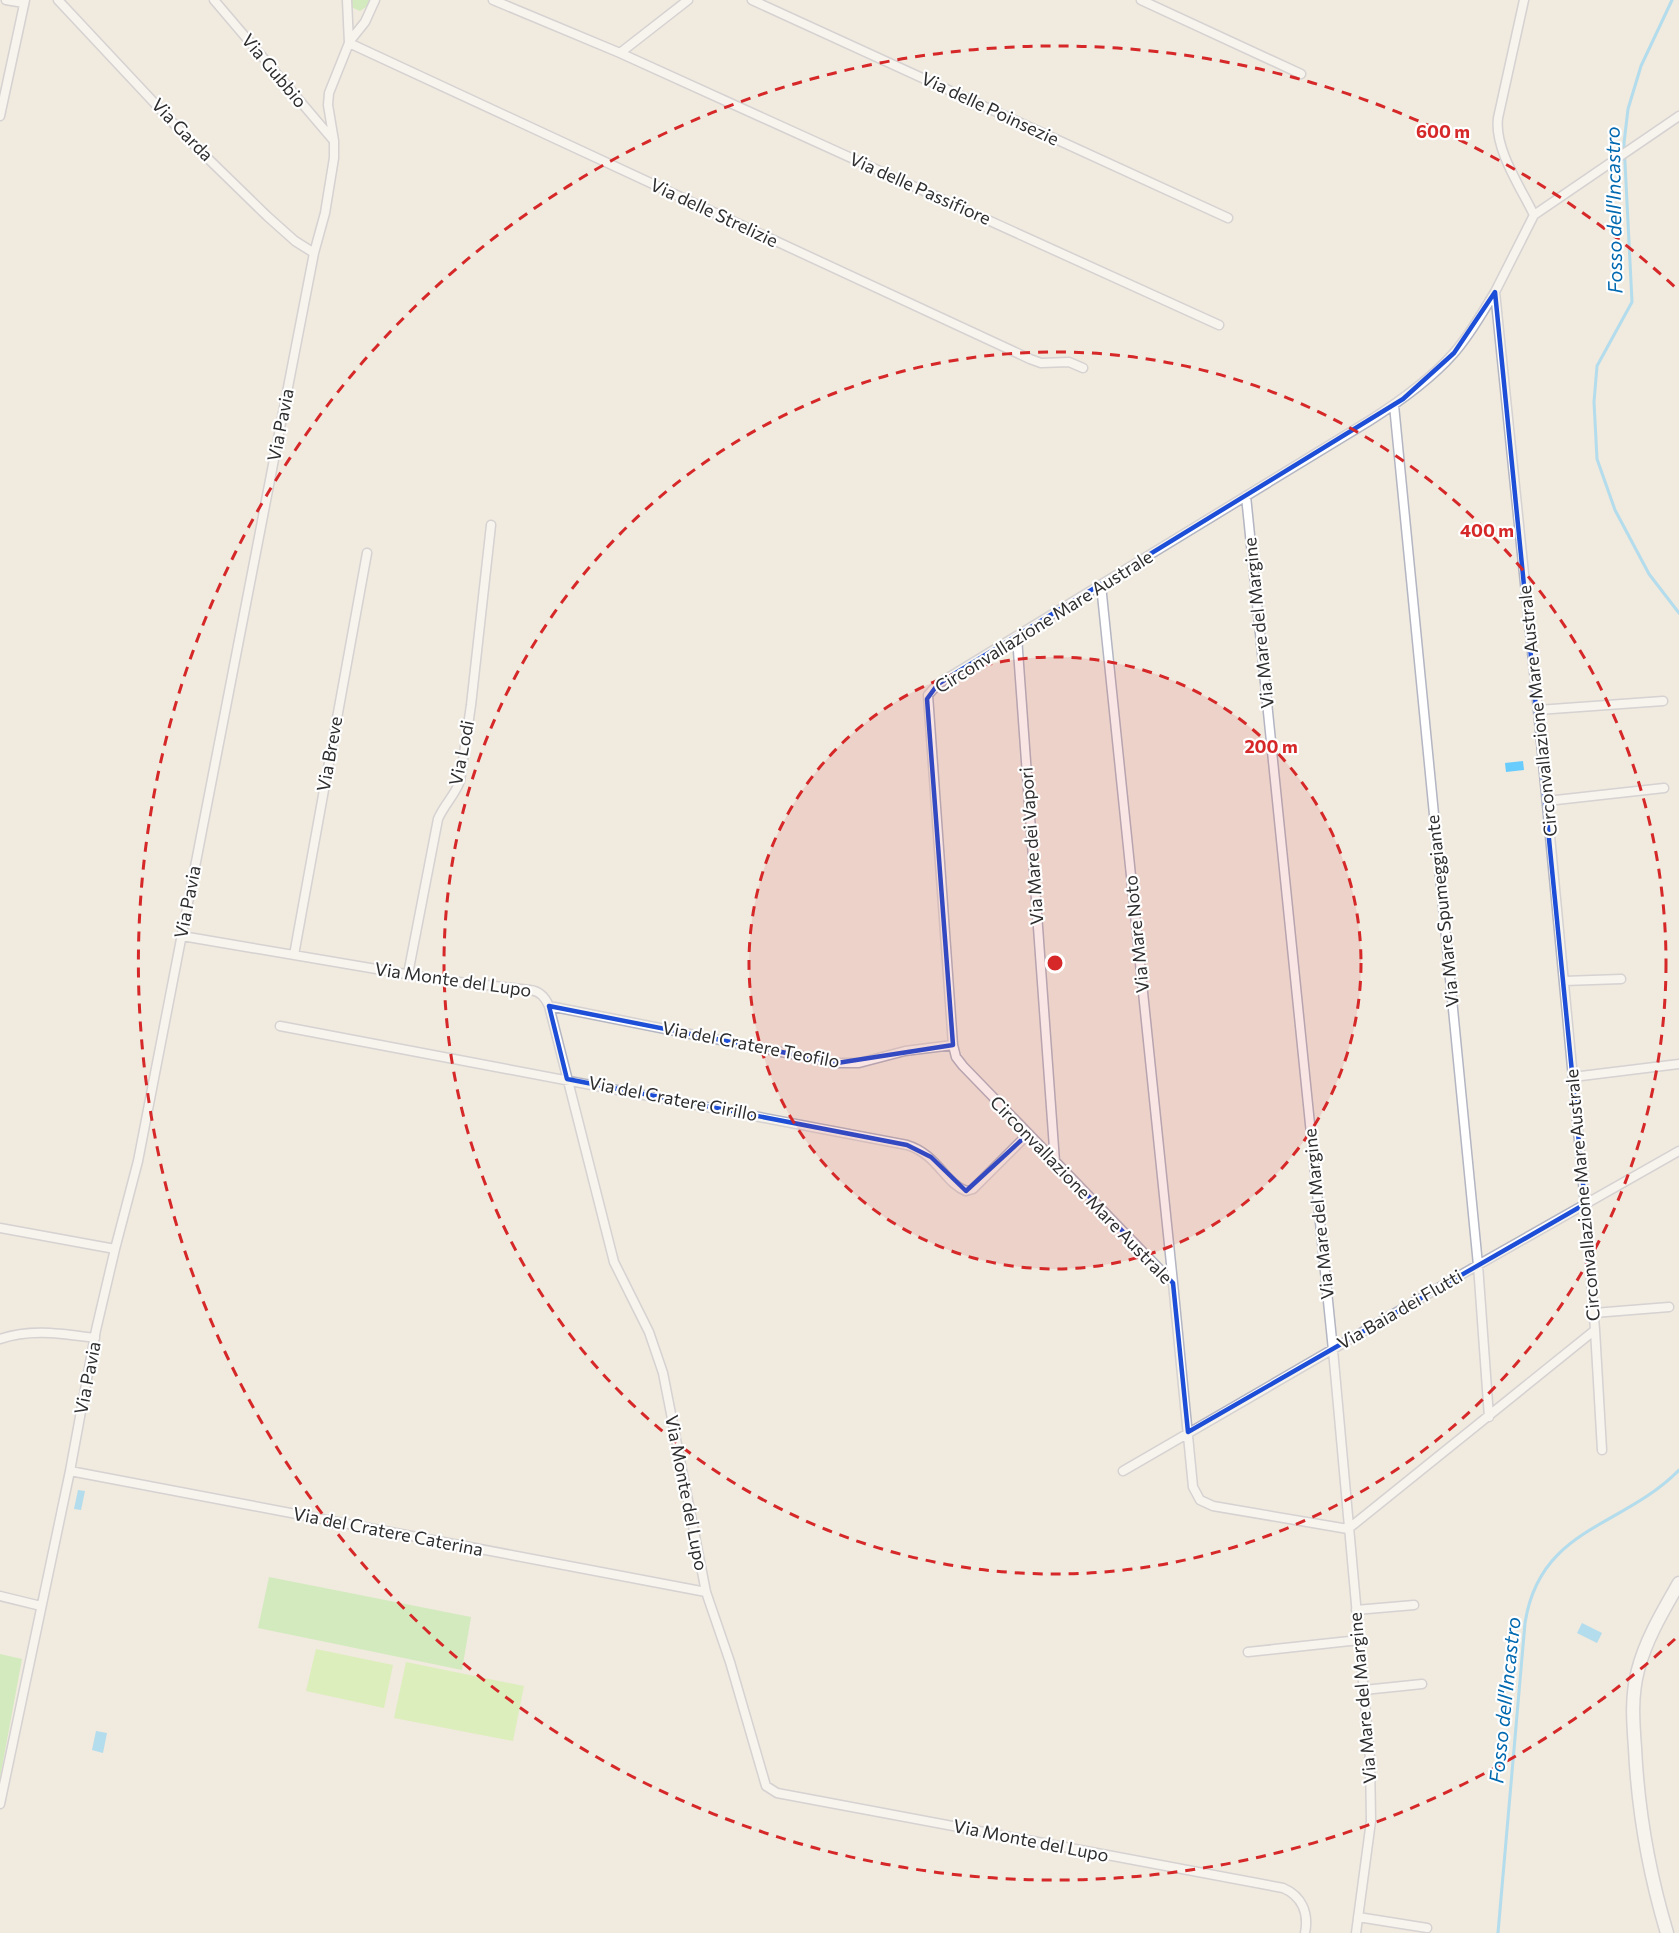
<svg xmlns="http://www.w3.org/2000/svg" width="1679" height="1933" font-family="Commissioner,sans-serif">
	<rect width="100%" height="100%" fill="#f0eadf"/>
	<path fill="#afec97" d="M349 0H372L369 5 360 11 351 7Z
		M269 1577 471 1617 462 1670 258 1628Z
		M0 1654 22 1659 0 1778Z"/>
	<path fill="#c4f491" d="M316 1649 393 1665 384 1708 306 1691Z
		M406 1662 524 1686 513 1741 394 1718Z"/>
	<path fill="#68ccfc" d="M1523 761 1524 770 1506 772 1505 763Z
		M78 1490 85 1491 81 1510 74 1509Z
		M1582 1623 1602 1633 1597 1643 1577 1633Z
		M96 1731 107 1733 103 1753 92 1750Z"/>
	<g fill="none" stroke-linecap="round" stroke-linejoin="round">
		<path stroke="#68ccfc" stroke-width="3" d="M1672 0 1641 66 1628 109 1624 143 1632 302 1597 366 1594 402 1597 459 1615 510 1649 574 1679 613
			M1498 1933 1525 1623C1540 1527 1622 1528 1679 1470"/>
		<defs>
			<path id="minor" d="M6 0 24 3
				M58 0 190 141 267 216 295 241 314 253
				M214 0 334 141
				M493 0 620 53 688 0
				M752 0 1228 218
				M1141 0 1301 74
				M1524 0 1498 118C1494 149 1521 188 1534 215
				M349 42 365 22 375 0
				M349 43 1030 359 1041 363 1069 362 1083 368
				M620 53 1219 325
				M0 116 25 0
				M1495 292C1482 313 1470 335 1453 354 1429 381 1399 402 1369 421L938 684 928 695 953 1045 956 1057 963 1066 1173 1283 1193 1487 1200 1500 1213 1506 1348 1529 1595 1330 1585 1204 1538 710 1495 292 1534 215 1679 116
				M1394 405 1478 1265 1489 1417
				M1246 496 1333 1350 1370 1759 1371 1821 1356 1933
				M1101 585 1173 1283
				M1017 637 1055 1162
				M1538 710 1663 701
				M1547 801 1664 788
				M182 936 441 980 530 990C540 991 545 997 549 1006L614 1262 649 1332 663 1373 706 1592 730 1662 766 1786 777 1793 1283 1888C1302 1896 1309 1913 1305 1933
				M294 955 367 553
				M408 974 438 819C444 805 455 795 460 781L471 705 491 525
				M1564 981 1621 979
				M549 1006 837 1063H859L905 1051 953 1045
				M280 1026 907 1145C937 1154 945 1183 966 1191L973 1189 1028 1134
				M1573 1077 1679 1064
				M0 1228 115 1249
				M1594 1313 1669 1307
				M1595 1330 1602 1450
				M0 1339C32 1328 63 1334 95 1338
				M70 1471 706 1592
				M1123 1471 1478 1265 1679 1151
				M0 1596 41 1606
				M1356 1610 1414 1605
				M1248 1652 1359 1640
				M1364 1690 1422 1684
				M0 1804 70 1471 96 1330 115 1249 138 1161 314 253 325 213 334 158V141L328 105 329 93 349 43 347 0
				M1358 1917 1427 1928"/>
			<path id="secondary" d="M1667 1933C1649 1873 1638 1811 1635 1748 1633 1722 1631 1696 1638 1670 1646 1639 1663 1611 1679 1583"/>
		</defs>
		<use href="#minor" stroke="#b3b5c2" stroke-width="11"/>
		<use href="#secondary" stroke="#b3b5c2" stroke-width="15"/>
		<use href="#minor" stroke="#fff" stroke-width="8"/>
		<use href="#secondary" stroke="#fff" stroke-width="12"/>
	</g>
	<path d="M0 0H1679V1933H0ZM1495 292 1585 1204 1188 1432 1173 1283 1028 1134 966 1191 931 1157 907 1145 567 1079 549 1006 837 1063 953 1045 927 699 938 684 1403 399 1454 353Z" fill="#f0eadf" fill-opacity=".55" fill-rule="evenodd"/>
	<path fill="none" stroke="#1d4ed8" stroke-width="4.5" stroke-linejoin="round" d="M1495 292 1585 1204 1188 1432 1173 1283 1028 1134 966 1191 931 1157 907 1145 567 1079 549 1006 837 1063 953 1045 927 699 938 684 1403 399 1454 353Z"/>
	<circle cx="1055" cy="963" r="306" fill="#d62828" fill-opacity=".12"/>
	<g fill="none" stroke="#d62828" stroke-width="3" stroke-dasharray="10 8">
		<circle cx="1055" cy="963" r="306"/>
		<circle cx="1055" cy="963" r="611"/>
		<path d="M1675 1639A917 917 0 1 1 1675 287"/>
	</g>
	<g text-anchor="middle" stroke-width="4.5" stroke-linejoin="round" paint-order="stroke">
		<g font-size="18" fill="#2e2e2e" stroke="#fff">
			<text transform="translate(274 71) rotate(50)" y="6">Via Gubbio</text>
			<text transform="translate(990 109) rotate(25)" y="6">Via delle Poinsezie</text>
			<text transform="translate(182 130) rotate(46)" y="6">Via Garda</text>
			<text transform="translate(920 189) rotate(24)" y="6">Via delle Passifiore</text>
			<text transform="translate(714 213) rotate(25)" y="6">Via delle Strelizie</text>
			<text transform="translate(281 425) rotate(-79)" y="6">Via Pavia</text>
			<text transform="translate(1044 622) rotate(-32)" y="6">Circonvallazione Mare Australe</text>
			<text transform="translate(1259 623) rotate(-96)" y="6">Via Mare del Margine</text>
			<text transform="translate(1538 711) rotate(-96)" y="6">Circonvallazione Mare Australe</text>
			<text transform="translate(462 753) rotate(-79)" y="6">Via Lodi</text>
			<text transform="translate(330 754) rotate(-80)" y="6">Via Breve</text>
			<text transform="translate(1032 846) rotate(-94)" y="6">Via Mare dei Vapori</text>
			<text transform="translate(188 902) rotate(-79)" y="6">Via Pavia</text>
			<text transform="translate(1443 911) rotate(-96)" y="6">Via Mare Spumeggiante</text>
			<text transform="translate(1137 934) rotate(-96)" y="6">Via Mare Noto</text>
			<text transform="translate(453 980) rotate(8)" y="6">Via Monte del Lupo</text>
			<text transform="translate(751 1045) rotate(11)" y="6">Via del Cratere Teofilo</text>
			<text transform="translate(673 1099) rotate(11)" y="6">Via del Cratere Cirillo</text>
			<text transform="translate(1081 1190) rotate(46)" y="6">Circonvallazione Mare Australe</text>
			<text transform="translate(1583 1195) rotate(-95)" y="6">Circonvallazione Mare Australe</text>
			<text transform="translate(1319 1214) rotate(-96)" y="6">Via Mare del Margine</text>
			<text transform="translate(1400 1310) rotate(-30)" y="6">Via Baia dei Flutti</text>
			<text transform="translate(88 1378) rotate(-79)" y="6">Via Pavia</text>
			<text transform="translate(686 1493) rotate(79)" y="6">Via Monte del Lupo</text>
			<text transform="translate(388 1532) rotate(11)" y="6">Via del Cratere Caterina</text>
			<text transform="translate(1363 1698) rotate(-95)" y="6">Via Mare del Margine</text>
			<text transform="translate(1031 1841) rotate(11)" y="6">Via Monte del Lupo</text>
		</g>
		<g font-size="20" font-style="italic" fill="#0069b0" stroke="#fff">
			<text transform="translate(1614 210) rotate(-91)" y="7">Fosso dell'Incastro</text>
			<text transform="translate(1505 1700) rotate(-84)" y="7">Fosso dell'Incastro</text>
		</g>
	</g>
	<circle cx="1055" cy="963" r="9" fill="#d62828" stroke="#fff" stroke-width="3"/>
	<g font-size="18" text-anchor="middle" font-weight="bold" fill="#d62828" stroke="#fff" stroke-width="4.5" stroke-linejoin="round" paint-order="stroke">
		<text x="1443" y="138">600 m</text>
		<text x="1487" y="537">400 m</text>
		<text x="1271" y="753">200 m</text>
	</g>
</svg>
